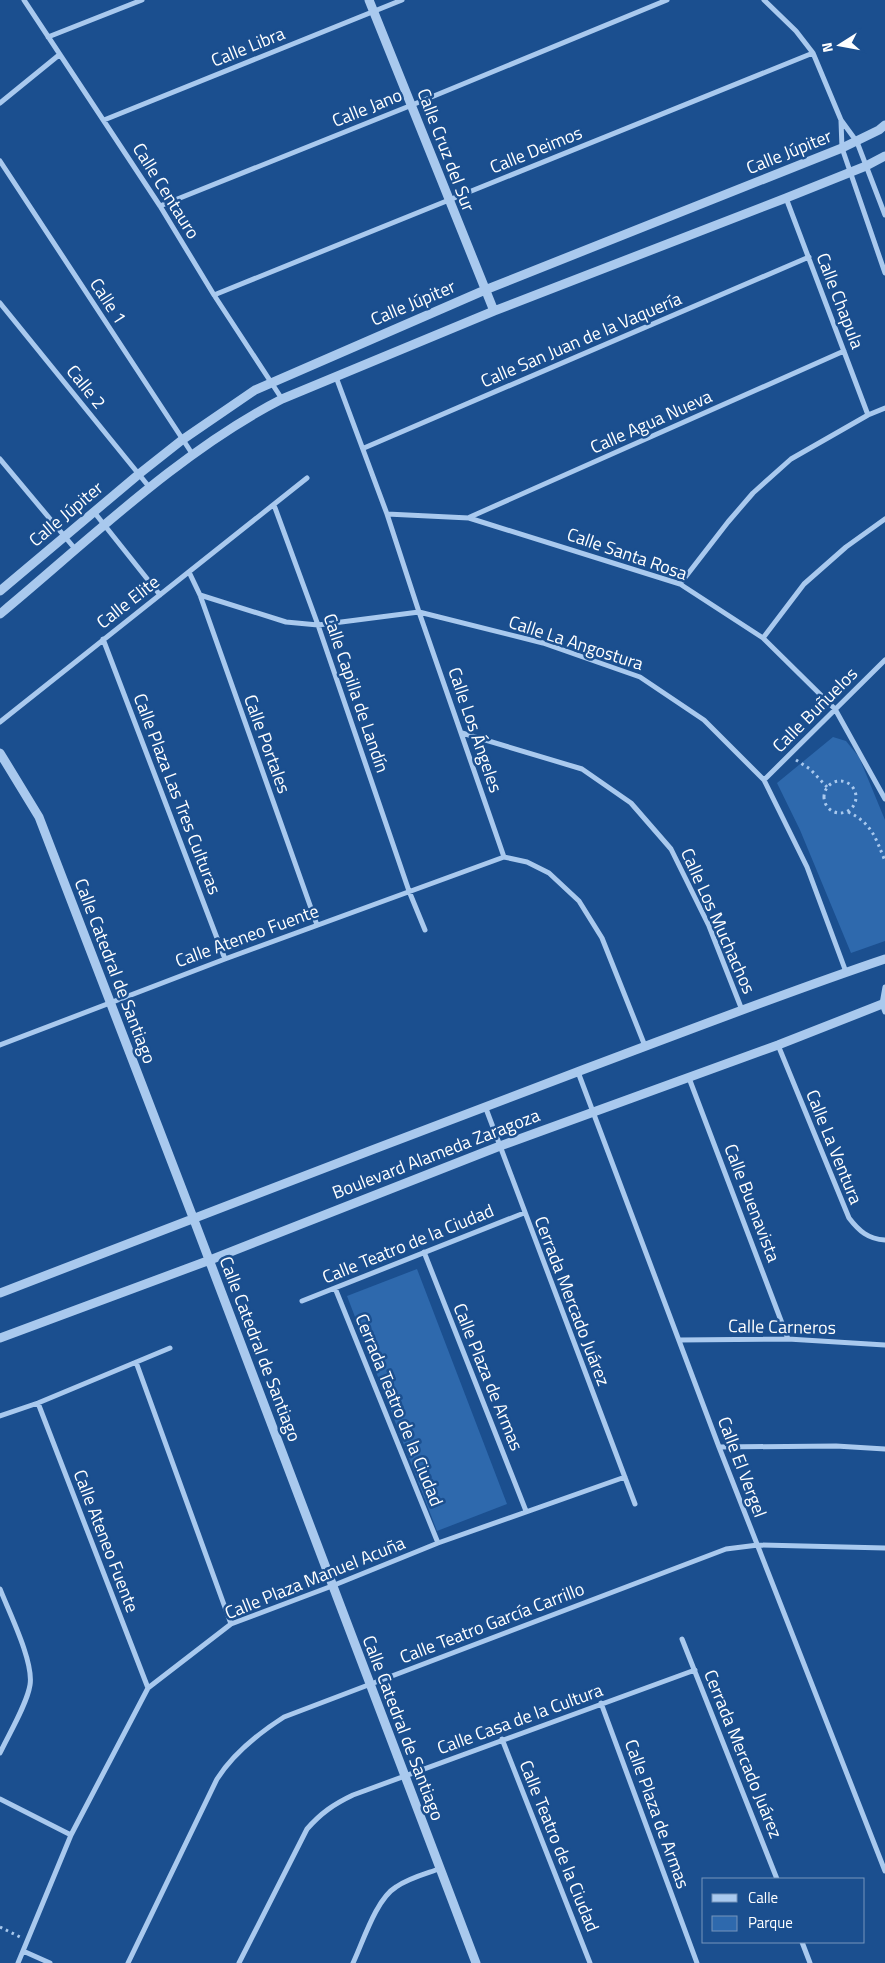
<svg xmlns="http://www.w3.org/2000/svg" width="885" height="1963" font-family="'Titillium Web',sans-serif">
	<rect width="100%" height="100%" fill="#1b4f8f"/>
	<path fill="#2e69ad" d="M833 737 846 741 859 757 885 820V941L851 953 800 830 777 783Z
		M417 1269 507 1504 437 1531 347 1296Z"/>
	<g fill="none" stroke-linecap="round" stroke-linejoin="round">
		<path stroke="#a9c9ee" stroke-width="3" stroke-dasharray="2.5 4" stroke-linecap="butt" d="M796 760 810 769 827 787
			M824 797a16 16 0 1 1 32 0a16 16 0 1 1-32 0Z
			M848 812C872 823 876 839 885 861
			M0 1927 20 1937"/>
		<path stroke="#a9c9ee" stroke-width="5" d="M24 0 160 206 214 295 282 399
			M764 0 796 31 813 53 841 120 857 142 885 215
			M48 37 142 0
			M0 103 59 55
			M104 120 402 0
			M841 121 842 148 885 273
			M0 161 193 455
			M786 198 868 415
			M160 206 412 105 667 0
			M214 295 813 53
			M0 303 150 488
			M336 377 387 514 419 612 504 857
			M364 448 809 257
			M0 459 76 550
			M274 505 318 625 409 891 425 930
			M94 512 160 595
			M387 514 469 518 680 584 763 638 835 709 885 799
			M470 517 844 351
			M189 572 200 595 317 925
			M680 584 728 522 753 493 791 459 868 415 885 408
			M200 595 286 622 318 625 419 612 543 643 640 677 704 720 764 780 807 867 846 972
			M763 638 804 584 846 547 885 519
			M103 639 225 959
			M0 722 307 478
			M462 733 582 769 631 803 671 849 709 926 742 1010
			M764 780 885 660
			M504 857 527 862 549 873 579 901 602 938 645 1046
			M885 987 882 1004 885 1012
			M0 1045 225 959 504 857
			M778 1045 849 1218C859 1231 868 1239 885 1240
			M578 1072 719 1447 885 1871
			M689 1078 788 1339
			M485 1106 635 1504
			M424 1252 526 1511
			M335 1288 438 1543
			M302 1301 524 1213
			M679 1340 788 1339 885 1345
			M136 1362 231 1624
			M38 1403 148 1688
			M0 1416 38 1403 170 1348
			M719 1447 836 1446 885 1449
			M0 1589C9 1612 34 1662 30 1685 27 1704 9 1734 0 1753
			M682 1639 777 1879
			M601 1703 697 1963
			M502 1739 590 1963
			M0 1799 71 1835
			M802 1942 810 1963
			M23 1951 50 1963
			M18 1963 71 1835 148 1688 231 1624 332 1586 438 1543 625 1477
			M128 1963 217 1779C233 1754 259 1733 284 1717L726 1549 758 1545 885 1548
			M239 1963 307 1829C321 1813 334 1804 353 1795L695 1670
			M353 1963C363 1942 376 1899 396 1887 409 1878 425 1874 439 1869"/>
		<path stroke="#a9c9ee" stroke-width="9" d="M369 0 494 311
			M0 591 139 474 182 440 255 390 485 290 842 148 879 130 885 125
			M0 614C88 541 180 451 282 399L494 311 786 198 866 166 885 156
			M0 753 39 817 194 1220 476 1963
			M0 1293C193 1220 384 1144 577 1072 679 1034 781 994 885 959
			M0 1338 210 1260 500 1146 778 1045 885 1003"/>
	</g>
	<g text-anchor="middle" stroke-width="5" stroke-linejoin="round" paint-order="stroke">
		<g font-size="18" fill="#fff" stroke="#1b4f8f">
			<text transform="translate(248 47) rotate(-22)" y="6">Calle Libra</text>
			<text transform="translate(367 108) rotate(-22)" y="6">Calle Jano</text>
			<text transform="translate(446 150) rotate(69)" y="6">Calle Cruz del Sur</text>
			<text transform="translate(536 150) rotate(-22)" y="6">Calle Deimos</text>
			<text transform="translate(789 152) rotate(-22)" y="6">Calle Júpiter</text>
			<text transform="translate(166 191) rotate(58)" y="6">Calle Centauro</text>
			<text transform="translate(108 301) rotate(57)" y="6">Calle 1</text>
			<text transform="translate(840 301) rotate(69)" y="6">Calle Chapula</text>
			<text transform="translate(413 303) rotate(-23)" y="6">Calle Júpiter</text>
			<text transform="translate(581 340) rotate(-23)" y="6">Calle San Juan de la Vaquería</text>
			<text transform="translate(86 387) rotate(51)" y="6">Calle 2</text>
			<text transform="translate(651 422) rotate(-24)" y="6">Calle Agua Nueva</text>
			<text transform="translate(66 514) rotate(-40)" y="6">Calle Júpiter</text>
			<text transform="translate(627 554) rotate(19)" y="6">Calle Santa Rosa</text>
			<text transform="translate(128 602) rotate(-38)" y="6">Calle Elite</text>
			<text transform="translate(576 643) rotate(18)" y="6">Calle La Angostura</text>
			<text transform="translate(356 693) rotate(71)" y="6">Calle Capilla de Landín</text>
			<text transform="translate(815 710) rotate(-45)" y="6">Calle Buñuelos</text>
			<text transform="translate(475 730) rotate(71)" y="6">Calle Los Ángeles</text>
			<text transform="translate(267 744) rotate(70)" y="6">Calle Portales</text>
			<text transform="translate(177 794) rotate(69)" y="6">Calle Plaza Las Tres Culturas</text>
			<text transform="translate(718 921) rotate(66)" y="6">Calle Los Muchachos</text>
			<text transform="translate(247 936) rotate(-20)" y="6">Calle Ateneo Fuente</text>
			<text transform="translate(115 971) rotate(69)" y="6">Calle Catedral de Santiago</text>
			<text transform="translate(834 1147) rotate(68)" y="6">Calle La Ventura</text>
			<text transform="translate(436 1154) rotate(-21)" y="6">Boulevard Alameda Zaragoza</text>
			<text transform="translate(752 1203) rotate(69)" y="6">Calle Buenavista</text>
			<text transform="translate(408 1244) rotate(-22)" y="6">Calle Teatro de la Ciudad</text>
			<text transform="translate(572 1301) rotate(69)" y="6">Cerrada Mercado Juárez</text>
			<text transform="translate(782 1327) rotate(1)" y="6">Calle Carneros</text>
			<text transform="translate(260 1349) rotate(69)" y="6">Calle Catedral de Santiago</text>
			<text transform="translate(488 1377) rotate(68)" y="6">Calle Plaza de Armas</text>
			<text transform="translate(399 1410) rotate(68)" y="6">Cerrada Teatro de la Ciudad</text>
			<text transform="translate(742 1467) rotate(69)" y="6">Calle El Vergel</text>
			<text transform="translate(106 1541) rotate(69)" y="6">Calle Ateneo Fuente</text>
			<text transform="translate(315 1578) rotate(-22)" y="6">Calle Plaza Manuel Acuña</text>
			<text transform="translate(492 1623) rotate(-21)" y="6">Calle Teatro García Carrillo</text>
			<text transform="translate(520 1719) rotate(-20)" y="6">Calle Casa de la Cultura</text>
			<text transform="translate(403 1728) rotate(69)" y="6">Calle Catedral de Santiago</text>
			<text transform="translate(743 1754) rotate(68)" y="6">Cerrada Mercado Juárez</text>
			<text transform="translate(657 1814) rotate(70)" y="6">Calle Plaza de Armas</text>
			<text transform="translate(559 1846) rotate(68)" y="6">Calle Teatro de la Ciudad</text>
		</g>
	</g>
	<rect x="702" y="1878" width="162" height="65" fill="#1b4f8f" stroke="#7695bc"/>
	<rect x="712" y="1894" width="25" height="8" fill="#a9c9ee" stroke="#7695bc"/>
	<text x="748" y="1903" font-size="15" fill="#ffffff">Calle</text>
	<rect x="712" y="1916" width="25" height="15" fill="#2e69ad" stroke="#7695bc"/>
	<text x="748" y="1928" font-size="15" fill="#ffffff">Parque</text>
	<g transform="translate(840 45) rotate(259)" stroke="#1b4f8f" stroke-width="4" paint-order="stroke">
	<path d="M0-4L9 19L0 12L-9 19Z" fill="#ffffff"/>
	<text y="-8" font-size="14" font-weight="bold" text-anchor="middle" fill="#ffffff">N</text>
	</g>
</svg>
